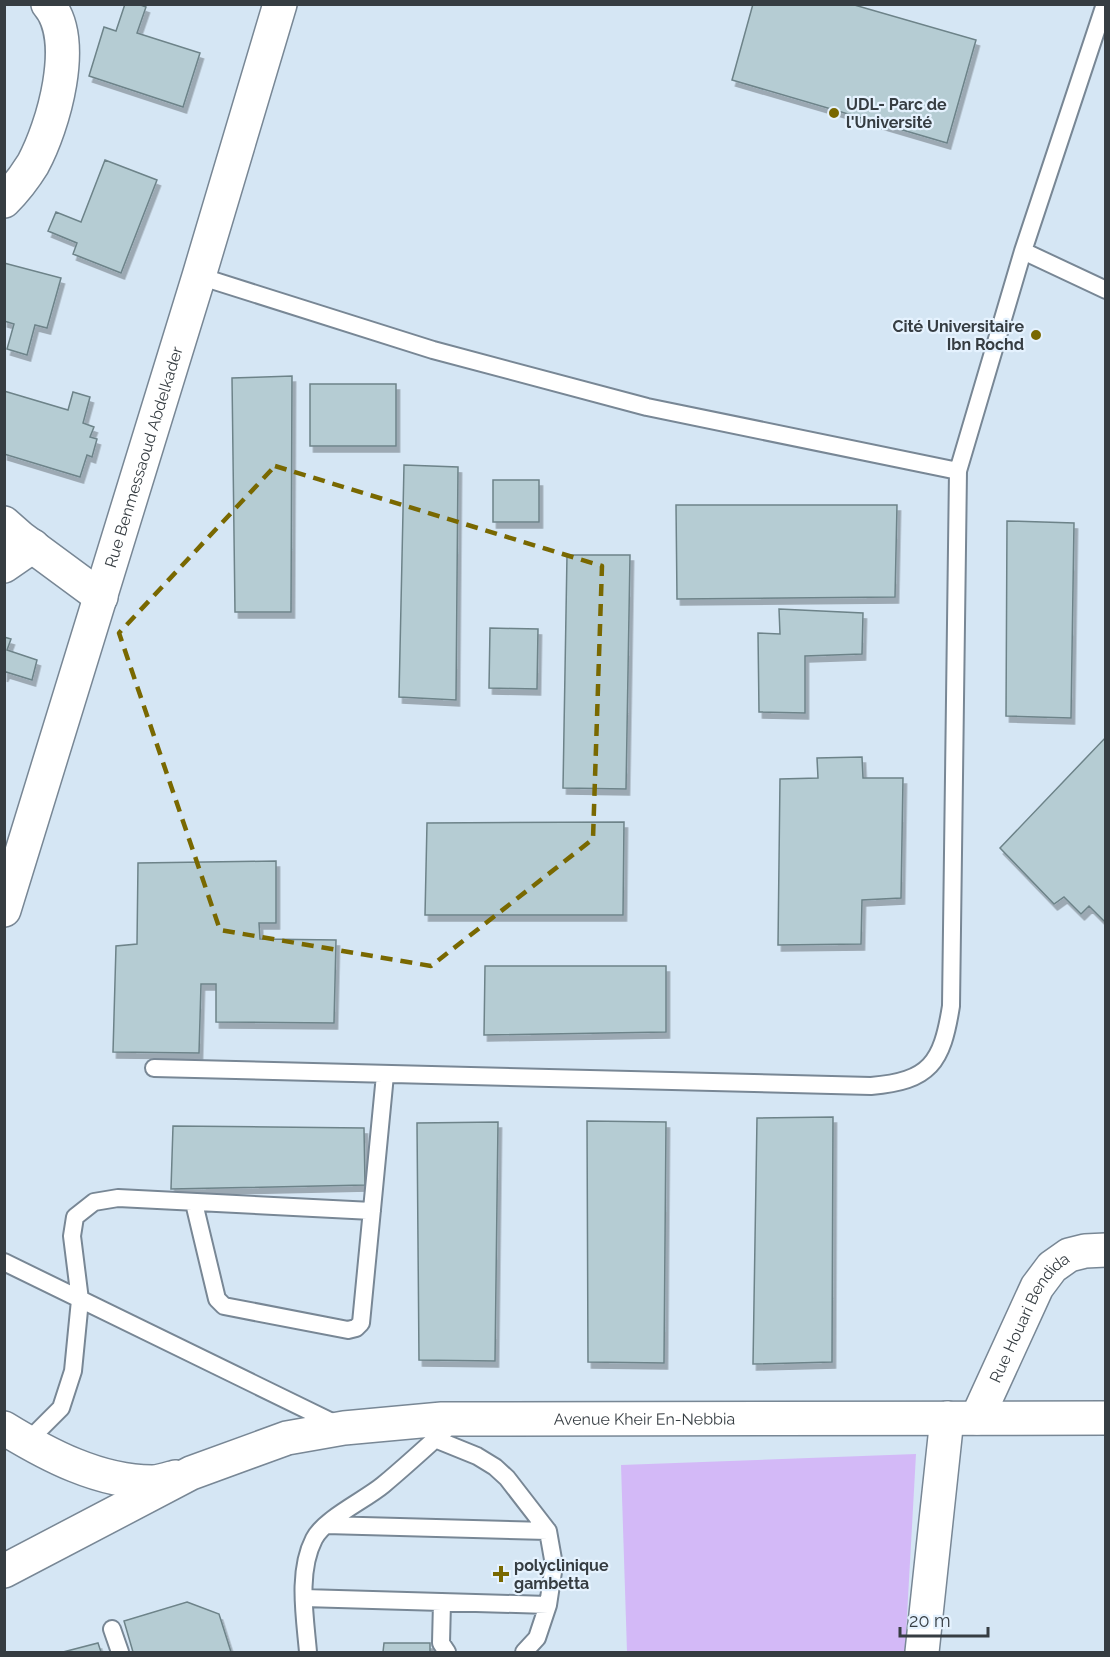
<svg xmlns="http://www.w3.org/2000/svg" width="1110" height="1657" font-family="Raleway,sans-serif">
	<defs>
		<filter id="shadow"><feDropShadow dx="3.5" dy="6" stdDeviation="0" flood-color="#0004"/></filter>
	</defs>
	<rect width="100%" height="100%" fill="#d5e6f4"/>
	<path fill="#d3b9f7" d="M916 1454 905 1652H627L621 1465Z"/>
	<path fill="#b5ccd3" stroke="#6d8389" stroke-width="1.5" filter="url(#shadow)" d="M125 4H138L146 7 137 33 200 53 183 107 89 76 104 27 116 31Z
		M753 4H851L976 40 947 143 732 80Z
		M105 160 157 180 121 273 73 254 77 243 48 231 56 212 81 222Z
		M4 263 61 278 47 328 35 325 27 355 7 349 14 324 4 321Z
		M292 376 291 612H235L232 378Z
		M310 384H396V446H310Z
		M4 391 68 410 73 392 90 397 83 423 94 427 90 437 97 439 92 457 87 455 80 477 4 454Z
		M404 465 458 467 456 700 399 697Z
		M493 480H539V522H493Z
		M676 505H897L895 597 677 599Z
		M1007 521 1074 523 1071 718 1006 716Z
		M567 555H630L626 789 563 788Z
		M779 609 863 613 862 654 805 656V713L759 712 758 633 780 634Z
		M490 628 538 629 537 689 489 688Z
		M4 637 11 639 7 650 37 660 32 680 6 672 4 676Z
		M1106 737V923L1089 906 1081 914 1064 897 1054 904 1000 848Z
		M862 757 863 778H903L901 898 862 900 861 944 778 945 780 779 818 778 817 758Z
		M624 822 623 915H425L427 823Z
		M276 861V923H259L260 939 336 940 334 1023 216 1022V984H201L199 1053 113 1052 116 946 137 944 138 863Z
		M485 966H666V1032L484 1035Z
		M833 1117 832 1362 753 1364 757 1118Z
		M587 1121 666 1122 664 1363 588 1362Z
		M498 1122 495 1361 419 1360 417 1123Z
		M173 1126 364 1128 365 1185 171 1189Z
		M187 1602 219 1614 231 1652H133L124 1621Z
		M98 1643 101 1652H63Z
		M384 1643H430V1652H383Z"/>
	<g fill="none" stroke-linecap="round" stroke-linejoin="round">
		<defs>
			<path id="service" d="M1023 251 1106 290
				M199 276 433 350 647 407 958 471 1023 251 1105 4
				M154 1068 871 1086C930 1081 942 1063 951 1006L958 471
				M194 1203 217 1299 224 1306 348 1330 356 1328 361 1323 385 1075
				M4 1262 338 1425
				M435 1439 477 1456 495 1467 507 1478 548 1531 554 1565 548 1605 537 1638 524 1652
				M27 1442 61 1408 73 1371 80 1300 72 1236 75 1217 94 1202 118 1198 372 1211
				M326 1525 548 1531
				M304 1598 548 1605
				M442 1602 441 1643 447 1652
				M112 1629 120 1652
				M308 1652C305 1617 297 1572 314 1539 324 1519 365 1500 383 1485 407 1465 431 1443 455 1421"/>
			<g id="minor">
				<path d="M4 201C15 190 25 177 33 164 53 127 79 40 48 4"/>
				<path d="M4 523 21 538 101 597"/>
				<path d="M4 566 33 546"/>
				<path id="s1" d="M977 1418 1037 1287 1052 1267 1069 1255 1085 1251 1106 1250"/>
				<path d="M922 1652 947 1418"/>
			</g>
			<g id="secondary">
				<path d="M4 1428C48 1455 99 1482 152 1482 159 1482 168 1479 175 1477"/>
				<path id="s2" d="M4 1571 191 1473 287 1438 344 1428 442 1419 1106 1418"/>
			</g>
			<g id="primary">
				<path id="s3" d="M4 910 199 276 280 4"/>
			</g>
		</defs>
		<use href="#service" stroke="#788795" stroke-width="20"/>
		<use href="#minor" stroke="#788795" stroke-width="36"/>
		<use href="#secondary" stroke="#788795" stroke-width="36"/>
		<use href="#primary" stroke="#788795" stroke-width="36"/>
		<use href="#service" stroke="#fff" stroke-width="16"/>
		<use href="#minor" stroke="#fff" stroke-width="33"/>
		<use href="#secondary" stroke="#fff" stroke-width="33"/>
		<use href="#primary" stroke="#fff" stroke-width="33"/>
	</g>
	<path fill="none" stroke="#796800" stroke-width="4.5" stroke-dasharray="12 8" stroke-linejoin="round" d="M275 466 602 566 593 839 431 966 220 930 119 633Z"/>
	<g fill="#796800" stroke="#e5f2fe" stroke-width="2">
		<circle cx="834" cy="113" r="6"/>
		<circle cx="1036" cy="335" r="6"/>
		<path d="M498 1565h6v6h6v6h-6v6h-6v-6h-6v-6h6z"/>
	</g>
	<g text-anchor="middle" stroke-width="4.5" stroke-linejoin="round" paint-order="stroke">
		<g font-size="16" font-weight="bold" fill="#363d42" stroke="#e5f2fe" text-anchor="start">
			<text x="846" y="110">UDL- Parc de<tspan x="846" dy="18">l'Université</tspan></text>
			<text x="1024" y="332" text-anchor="end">Cité Universitaire<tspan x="1024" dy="18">Ibn Rochd</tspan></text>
			<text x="514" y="1571">polyclinique<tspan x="514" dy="18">gambetta</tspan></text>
		</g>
		<g font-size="16" fill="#363d42" stroke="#e5f2fe">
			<text dy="6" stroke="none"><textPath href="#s3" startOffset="474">Rue Benmessaoud Abdelkader</textPath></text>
			<text dy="6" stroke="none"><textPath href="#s1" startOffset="114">Rue Houari Bendida</textPath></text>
			<text dy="6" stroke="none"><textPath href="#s2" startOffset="672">Avenue Kheir En-Nebbia</textPath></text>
		</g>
	</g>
	<rect width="1110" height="1657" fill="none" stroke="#363d42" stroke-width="12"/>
	<path d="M900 1627v9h88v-9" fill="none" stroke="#363d42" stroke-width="3"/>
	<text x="909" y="1627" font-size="18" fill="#363d42" stroke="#e5f2fe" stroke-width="4.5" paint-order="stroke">20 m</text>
</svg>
